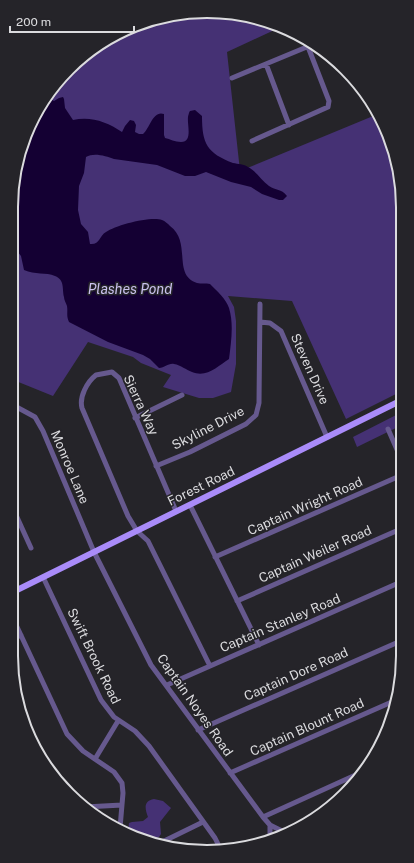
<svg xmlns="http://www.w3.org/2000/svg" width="414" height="863" viewBox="0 0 414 863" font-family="'Public Sans',sans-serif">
  <rect width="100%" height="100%" fill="#252429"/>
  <path fill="#453174" d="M205 12 283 26 227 52 240 171 378 114 388 132 401 181 402 391 346 419 292 301 228 296 234 307 236 321V364L231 392 213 398H199L163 387 171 375 141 363 133 357 88 342 53 396 11 379V207L26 132 69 68 132 26Z
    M402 412V425L357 447 353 437Z
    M154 799 163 801 171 808 160 822 161 834 159 837 150 841 128 831 129 823 132 822 143 821 148 817C145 809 143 801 154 799Z"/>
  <path fill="#140033" d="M63 97 64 99 65 108 73 120C91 116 107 122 122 132L125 126 130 120 134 121 136 125 135 132 139 134H143C150 128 153 110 164 114V135L165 138C170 139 175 142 181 142 193 142 187 125 188 117 188 117 189 112 190 111L195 110 202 116C202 144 207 153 233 163 238 164 244 164 248 167 256 171 261 180 269 186 276 191 281 188 287 196L283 200H279L262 194 251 187 231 182 206 172 195 176H185L157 165 114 159C106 156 94 152 86 157L84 173 79 186 78 210 81 224 88 232 90 244C100 245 99 236 106 232 116 225 151 216 162 220 165 221 168 224 170 226 192 242 172 275 197 283 201 284 206 283 210 284 217 291 226 299 229 308 234 324 231 343 229 359 218 366 207 378 192 372 186 370 181 365 174 364 168 363 165 368 159 368L150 359 143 355 108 342 69 322C66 316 68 312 67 306 66 303 64 300 64 297 62 289 65 280 55 276 46 272 35 275 24 270L21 256 17 251 11 250V207L26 132 49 98 54 101 59 98Z"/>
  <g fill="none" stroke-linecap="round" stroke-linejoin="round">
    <path stroke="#66598e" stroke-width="5" d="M266 64 289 125
      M232 78 314 44
      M252 141 328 107 329 101 305 39
      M260 322 270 323 281 331 327 437
      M11 404 35 417 43 431 94 552 151 665 263 817 270 825 288 834
      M135 418 182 395
      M388 429 402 461
      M156 466 190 452 246 424 256 415 259 403 260 304
      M11 504 31 548
      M190 505 259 645
      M176 511 119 378 112 372 96 375C87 382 79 397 82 408L128 516 137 531 148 541 210 666
      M11 524 19 522
      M215 557 402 475
      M43 577 101 700 114 717 135 731 149 746 215 838 221 850
      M237 601 403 528
      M11 614 67 734 83 751 114 772 122 783 123 793 120 828
      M11 640 21 635
      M167 685 403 581
      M198 730 403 640
      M95 759 118 721
      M230 773 394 701
      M85 807 122 805
      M263 817 360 773
      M273 838 283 832
      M270 839V825
      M158 844 203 822"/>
    <path stroke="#a98bf9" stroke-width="6" d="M11 593 402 400"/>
  </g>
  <g text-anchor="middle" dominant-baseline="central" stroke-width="3" stroke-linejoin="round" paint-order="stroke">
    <g font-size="13" fill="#dbdbde" stroke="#252429">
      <text transform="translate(310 369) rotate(66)">Steven Drive</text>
      <text transform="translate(141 405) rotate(65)">Sierra Way</text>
      <text transform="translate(208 428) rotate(-27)">Skyline Drive</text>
      <text transform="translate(70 467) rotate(67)">Monroe Lane</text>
      <text transform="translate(201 486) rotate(-26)">Forest Road</text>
      <text transform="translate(305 506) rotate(-24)">Captain Wright Road</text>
      <text transform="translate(315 554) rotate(-24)">Captain Weiler Road</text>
      <text transform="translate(280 623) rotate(-23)">Captain Stanley Road</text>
      <text transform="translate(94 656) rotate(64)">Swift Brook Road</text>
      <text transform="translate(296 674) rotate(-24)">Captain Dore Road</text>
      <text transform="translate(195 705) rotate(55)">Captain Noyes Road</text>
      <text transform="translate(307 727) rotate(-24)">Captain Blount Road</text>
    </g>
    <g font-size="14" font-style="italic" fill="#cac1ee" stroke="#252429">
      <text x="130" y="289">Plashes Pond</text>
    </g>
  </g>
  <path d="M0 0H414V863H0ZM207 18H207A189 189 0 0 1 396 207V656A189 189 0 0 1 207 845H207A189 189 0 0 1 18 656V207A189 189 0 0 1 207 18Z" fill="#252429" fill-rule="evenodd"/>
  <path fill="none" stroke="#dbdbde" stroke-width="2" d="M207 18H207A189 189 0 0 1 396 207V656A189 189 0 0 1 207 845H207A189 189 0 0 1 18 656V207A189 189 0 0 1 207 18Z"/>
  <path d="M10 26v6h124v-6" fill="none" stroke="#dbdbde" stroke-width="2"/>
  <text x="16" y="26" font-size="12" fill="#dbdbde" stroke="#252429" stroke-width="3" paint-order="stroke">200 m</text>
</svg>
